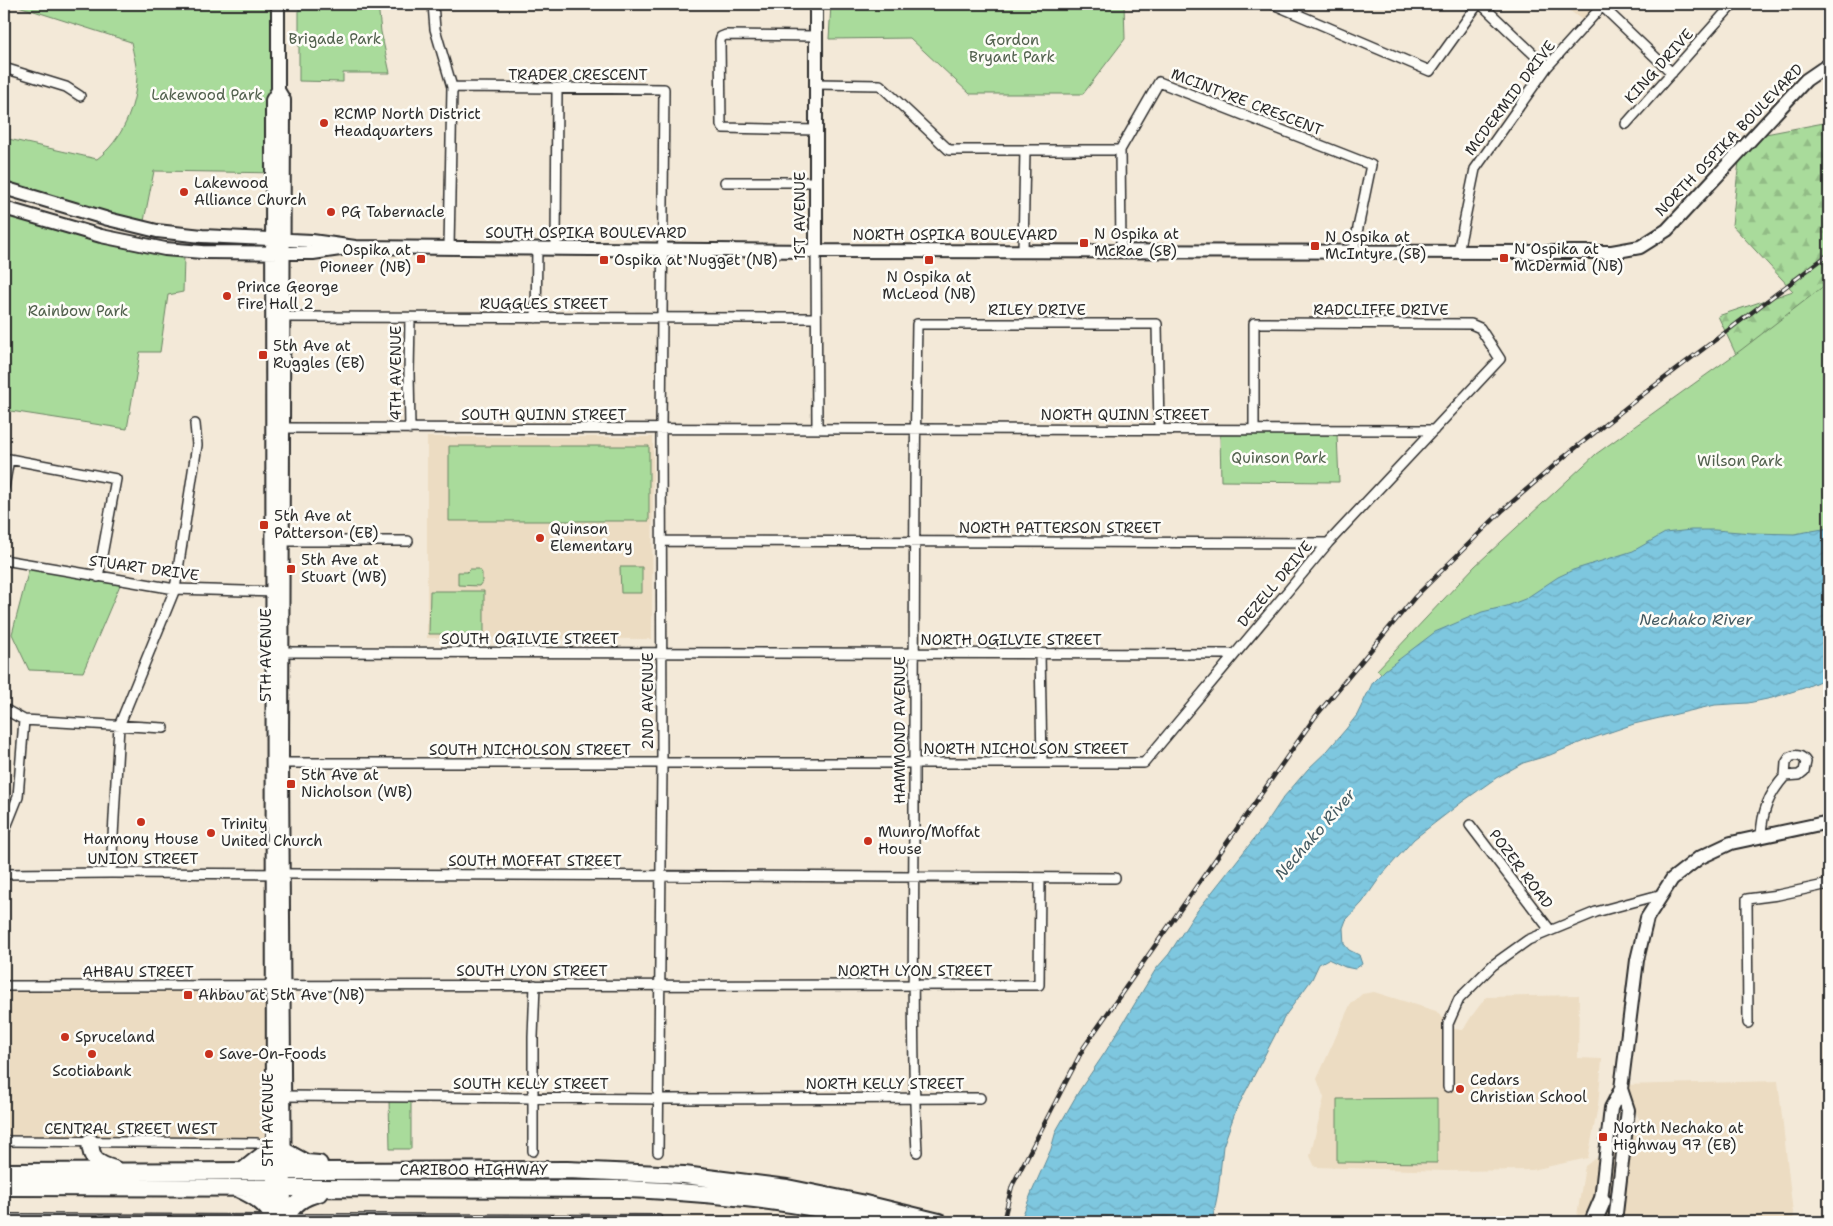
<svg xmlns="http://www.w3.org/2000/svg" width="1833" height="1226" viewBox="0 0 1833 1226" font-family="'Shantell Sans',sans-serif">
  <defs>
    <pattern id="forest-firs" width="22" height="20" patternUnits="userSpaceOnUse" patternTransform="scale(1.25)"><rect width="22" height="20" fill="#a9db9b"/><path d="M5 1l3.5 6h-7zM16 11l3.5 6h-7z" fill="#92bc86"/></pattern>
    <pattern id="water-waves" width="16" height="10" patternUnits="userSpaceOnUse" patternTransform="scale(1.25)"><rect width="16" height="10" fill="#7ec7df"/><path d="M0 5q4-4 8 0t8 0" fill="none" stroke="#6dabc0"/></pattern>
  </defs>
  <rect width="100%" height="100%" fill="#f3e9d8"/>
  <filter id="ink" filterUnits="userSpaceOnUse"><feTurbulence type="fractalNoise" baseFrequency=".02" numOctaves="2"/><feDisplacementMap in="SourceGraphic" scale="10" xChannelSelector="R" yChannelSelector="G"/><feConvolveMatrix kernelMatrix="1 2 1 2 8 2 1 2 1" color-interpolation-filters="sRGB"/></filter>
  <g filter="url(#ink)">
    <path fill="#ecdcc2" d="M1561 4H1609L1590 26Z
      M427 437H653L652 639 427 638Z
      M268 989 267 1138 4 1137V990Z
      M1374 992 1436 1011 1454 1029 1463 1030 1471 1017 1486 997 1579 995 1578 1058 1602 1059 1598 1106 1588 1158 1532 1170 1446 1171 1315 1167 1310 1156 1324 1098 1317 1079 1350 1005 1362 994Z
      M1778 1081 1794 1222H1576L1585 1166 1643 1126 1622 1085Z"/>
    <path fill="url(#forest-firs)" stroke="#6a8363" d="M1829 122V447L1740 363 1718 316 1793 291 1732 225 1741 143 1755 136Z"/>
    <path fill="#a9db9b" stroke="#6a8363" d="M12 4H280V173L154 171 142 231 4 188V138L97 159C122 140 135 109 137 77 137 66 133 53 131 42Z
      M299 4H378L381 32 390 73H343V82L299 81Z
      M831 4H1124L1125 39 1083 94H970L910 38 829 39Z
      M4 212 184 257 183 292 168 295 160 352H140L127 429 4 410Z
      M1829 282V555L1392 684 1377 670 1475 566 1596 454 1741 350Z
      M1337 434 1339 482 1221 481 1220 435Z
      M449 446H649V521H449Z
      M620 567H642V593H621Z
      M29 569 120 585 83 672 29 670 12 634Z
      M470 569H479L482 573V582L479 586 458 585V572H467Z
      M430 591H484V634H429Z
      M1437 1098V1163L1337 1162V1099Z
      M389 1099H411V1149H390Z"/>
    <path fill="url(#water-waves)" stroke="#5d8997" d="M1829 528V677L1804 688 1772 698 1748 703 1715 705 1634 724 1584 741 1550 755 1523 763 1496 778 1462 802 1414 839 1381 876 1362 903 1346 920 1343 928 1344 944 1349 950 1359 955 1362 964 1355 969 1345 967 1328 959 1319 964 1312 979 1285 1016 1236 1110 1223 1146 1218 1192 1212 1222H1020L1031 1194 1051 1149 1056 1131 1079 1091 1106 1051 1156 969 1169 954 1194 915 1265 825 1283 798 1308 769 1328 750 1346 729 1357 715 1373 682 1385 670 1435 632 1482 612 1507 606 1525 599 1558 577 1573 570 1633 551 1665 533 1691 530H1715L1752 533 1794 534Z"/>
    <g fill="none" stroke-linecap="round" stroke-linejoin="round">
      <defs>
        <path id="street" d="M433 4 435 29 452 87 449 248
          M1273 4 1430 71 1478 4
          M1481 4 1547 67
          M1602 6 1672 73
          M816 36 726 35 721 37 720 41 721 125 723 128 816 130
          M4 68 66 87 80 96
          M816 84 880 85 949 150H1120
          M452 87 664 89 661 429 662 764 658 1152
          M1626 124 1733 4
          M725 182H816
          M556 249 557 88
          M816 251 817 428
          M1023 251 1025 150
          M1121 251 1120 150 1159 82 1371 165 1353 252
          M1458 252 1475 169 1547 67 1604 4
          M279 317 816 318
          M410 318 409 373 410 429
          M536 318 537 249
          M280 428 1434 430
          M4 487 9 459 116 479 98 577
          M278 541H408
          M662 541 1328 543
          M4 560 175 589 278 592
          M277 652 1234 654
          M1040 653 1042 763
          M4 709 24 720 164 728
          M278 763H1144L1328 543 1500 359 1480 328 1471 324 1254 323V429
          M1470 825 1550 930
          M4 832 18 797 24 720
          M1761 836C1762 811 1769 794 1785 776L1799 775 1804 771 1806 762C1802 755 1796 754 1790 757L1786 763 1785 776
          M111 873 119 726 175 589 197 445 195 424
          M4 874 111 873 1115 878
          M4 986 1039 985 1040 878
          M1748 1023 1747 899 1778 895 1829 884
          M1448 1087V1024L1459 999 1493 965 1528 940 1596 912 1663 894
          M280 1096 659 1099 980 1098
          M4 1141 257 1143
          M533 1151V1037L535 985
          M917 1152C911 1037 914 921 914 806 914 645 914 485 917 324H1157L1159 429
          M4 1219 273 1220
          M285 1219 658 1220V1222"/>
        <path id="secondary" d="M278 4V90L284 100 282 763 285 1222
          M816 4V251
          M4 188 108 219 157 231 202 236 312 241 355 247 816 251 1612 252 1640 247 1667 230 1806 80 1825 67 1829 66
          M4 208 101 236 165 249 202 252 313 253 340 249
          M1600 1209 1611 1108 1621 1089 1637 960 1647 918 1672 879 1699 858 1731 843 1829 822
          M273 1218 272 100 278 90
          M1615 1222 1628 1110 1621 1089"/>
        <path id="highway" d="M90 1142C91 1160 97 1164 114 1169
          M284 1151 306 1163 319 1164
          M243 1171 273 1147
          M4 1172 567 1170 684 1175 787 1188 861 1203 939 1222
          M4 1187 627 1189C715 1193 795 1201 881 1222
          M239 1189C254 1196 264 1202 273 1216
          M285 1218C294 1204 302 1197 319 1193
          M1593 1222 1602 1201"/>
      </defs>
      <use href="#street" stroke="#2b2b2b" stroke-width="12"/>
      <use href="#secondary" stroke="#2b2b2b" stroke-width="16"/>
      <use href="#highway" stroke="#2b2b2b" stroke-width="20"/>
      <use href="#street" stroke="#fdfcf7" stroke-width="9"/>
      <use href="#secondary" stroke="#fdfcf7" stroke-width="12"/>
      <use href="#highway" stroke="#fdfcf7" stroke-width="16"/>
      <defs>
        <path id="rail" d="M1003 1222 1012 1186 1084 1047 1315 717 1415 597 1503 510 1564 457 1637 399 1829 254"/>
      </defs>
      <use href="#rail" stroke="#2b2b2b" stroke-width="4.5"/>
      <use href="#rail" stroke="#fdfcf7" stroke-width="2.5" stroke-dasharray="8" stroke-linecap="butt"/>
    </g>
  </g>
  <g fill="#c8321e" stroke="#fdfcf7" stroke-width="2">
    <circle cx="324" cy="123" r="5"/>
    <circle cx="184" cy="192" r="5"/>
    <circle cx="331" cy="212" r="5"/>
    <rect x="1079" y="238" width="10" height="10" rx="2.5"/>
    <rect x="1310" y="241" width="10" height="10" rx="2.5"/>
    <rect x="1499" y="253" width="10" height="10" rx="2.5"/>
    <rect x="416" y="254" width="10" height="10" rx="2.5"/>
    <rect x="599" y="255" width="10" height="10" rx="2.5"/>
    <rect x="924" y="255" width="10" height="10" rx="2.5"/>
    <circle cx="227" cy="296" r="5"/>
    <rect x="258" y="350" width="10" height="10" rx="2.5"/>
    <rect x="259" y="520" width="10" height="10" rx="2.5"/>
    <circle cx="540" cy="538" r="5"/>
    <rect x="286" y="564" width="10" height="10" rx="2.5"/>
    <rect x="286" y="779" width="10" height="10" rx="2.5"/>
    <circle cx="141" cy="822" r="5"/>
    <circle cx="211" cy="833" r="5"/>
    <circle cx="868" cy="841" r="5"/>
    <rect x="183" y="990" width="10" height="10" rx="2.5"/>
    <circle cx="65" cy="1037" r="5"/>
    <circle cx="92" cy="1054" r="5"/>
    <circle cx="209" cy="1054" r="5"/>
    <circle cx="1460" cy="1089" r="5"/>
    <rect x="1598" y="1132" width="10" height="10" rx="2.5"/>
  </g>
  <g text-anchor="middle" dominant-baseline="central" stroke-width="5" stroke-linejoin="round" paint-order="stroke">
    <g font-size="15" fill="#51604d" stroke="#fdfcf7">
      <text x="335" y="39">Brigade Park</text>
      <text x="1012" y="40">Gordon<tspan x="1012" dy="17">Bryant Park</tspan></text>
      <text x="207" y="95">Lakewood Park</text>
      <text x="78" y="311">Rainbow Park</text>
      <text x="1279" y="458">Quinson Park</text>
      <text x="1740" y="461">Wilson Park</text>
    </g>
    <g font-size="15" fill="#2b2b2b" stroke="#fdfcf7">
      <text transform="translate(1659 66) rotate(-48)">KING DRIVE</text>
      <text x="578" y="75">TRADER CRESCENT</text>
      <text transform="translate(1510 98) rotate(-53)">MCDERMID DRIVE</text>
      <text transform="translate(1247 102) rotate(21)">MCINTYRE CRESCENT</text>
      <text transform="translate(1729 140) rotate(-46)">NORTH OSPIKA BOULEVARD</text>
      <text transform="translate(800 216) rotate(-90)">1ST AVENUE</text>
      <text x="586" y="233">SOUTH OSPIKA BOULEVARD</text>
      <text x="955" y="235">NORTH OSPIKA BOULEVARD</text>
      <text x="544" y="304">RUGGLES STREET</text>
      <text x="1037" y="310">RILEY DRIVE</text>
      <text x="1381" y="310">RADCLIFFE DRIVE</text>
      <text transform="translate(396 373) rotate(-90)">4TH AVENUE</text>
      <text x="544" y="415">SOUTH QUINN STREET</text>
      <text x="1125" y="415">NORTH QUINN STREET</text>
      <text x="1060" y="528">NORTH PATTERSON STREET</text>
      <text transform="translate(144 568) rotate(8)">STUART DRIVE</text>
      <text transform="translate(1275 584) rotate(-50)">DEZELL DRIVE</text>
      <text x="530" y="639">SOUTH OGILVIE STREET</text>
      <text x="1011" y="640">NORTH OGILVIE STREET</text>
      <text transform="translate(266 655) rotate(-90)">5TH AVENUE</text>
      <text transform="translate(648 701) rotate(-90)">2ND AVENUE</text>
      <text transform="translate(900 730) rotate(-90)">HAMMOND AVENUE</text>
      <text x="1026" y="749">NORTH NICHOLSON STREET</text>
      <text x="530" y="750">SOUTH NICHOLSON STREET</text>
      <text x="143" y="859">UNION STREET</text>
      <text x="535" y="861">SOUTH MOFFAT STREET</text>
      <text transform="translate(1521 869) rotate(53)">POZER ROAD</text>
      <text x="532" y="971">SOUTH LYON STREET</text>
      <text x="915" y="971">NORTH LYON STREET</text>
      <text x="138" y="972">AHBAU STREET</text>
      <text x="531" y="1084">SOUTH KELLY STREET</text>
      <text x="885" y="1084">NORTH KELLY STREET</text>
      <text transform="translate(268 1120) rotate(-90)">5TH AVENUE</text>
      <text x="131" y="1129">CENTRAL STREET WEST</text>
      <text x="474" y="1170">CARIBOO HIGHWAY</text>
    </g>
    <g font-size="15" fill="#2b2b2b" stroke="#fdfcf7" text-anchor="start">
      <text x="334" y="114">RCMP North District<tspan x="334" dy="17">Headquarters</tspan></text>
      <text x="194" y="183">Lakewood<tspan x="194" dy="17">Alliance Church</tspan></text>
      <text x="341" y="212">PG Tabernacle</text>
      <text x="1094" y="234">N Ospika at<tspan x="1094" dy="17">McRae (SB)</tspan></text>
      <text x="1325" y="237">N Ospika at<tspan x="1325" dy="17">McIntyre (SB)</tspan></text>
      <text x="1514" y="249">N Ospika at<tspan x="1514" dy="17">McDermid (NB)</tspan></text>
      <text x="411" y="250" text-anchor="end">Ospika at<tspan x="411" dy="17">Pioneer (NB)</tspan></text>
      <text x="614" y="260">Ospika at Nugget (NB)</text>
      <text x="929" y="277" text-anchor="middle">N Ospika at<tspan x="929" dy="17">McLeod (NB)</tspan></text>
      <text x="237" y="287">Prince George<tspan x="237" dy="17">Fire Hall 2</tspan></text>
      <text x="273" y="346">5th Ave at<tspan x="273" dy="17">Ruggles (EB)</tspan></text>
      <text x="274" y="516">5th Ave at<tspan x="274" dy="17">Patterson (EB)</tspan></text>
      <text x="550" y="529">Quinson<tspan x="550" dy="17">Elementary</tspan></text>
      <text x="301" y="560">5th Ave at<tspan x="301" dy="17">Stuart (WB)</tspan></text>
      <text x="301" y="775">5th Ave at<tspan x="301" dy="17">Nicholson (WB)</tspan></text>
      <text x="221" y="824">Trinity<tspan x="221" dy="17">United Church</tspan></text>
      <text x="878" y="832">Munro/Moffat<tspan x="878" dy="17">House</tspan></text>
      <text x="141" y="839" text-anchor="middle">Harmony House</text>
      <text x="198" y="995">Ahbau at 5th Ave (NB)</text>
      <text x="75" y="1037">Spruceland</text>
      <text x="219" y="1054">Save-On-Foods</text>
      <text x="92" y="1071" text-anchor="middle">Scotiabank</text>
      <text x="1470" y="1080">Cedars<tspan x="1470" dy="17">Christian School</tspan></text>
      <text x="1613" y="1128">North Nechako at<tspan x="1613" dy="17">Highway 97 (EB)</tspan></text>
    </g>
    <g font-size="16" font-style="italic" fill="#445a61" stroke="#fdfcf7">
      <text x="1696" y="619">Nechako River</text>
      <text transform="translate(1315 834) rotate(-49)">Nechako River</text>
    </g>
  </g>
  <rect width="1833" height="1226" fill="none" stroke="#fdfcf7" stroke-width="20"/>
  <rect x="10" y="10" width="1813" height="1206" fill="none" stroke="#2b2b2b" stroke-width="2" filter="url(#ink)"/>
</svg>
